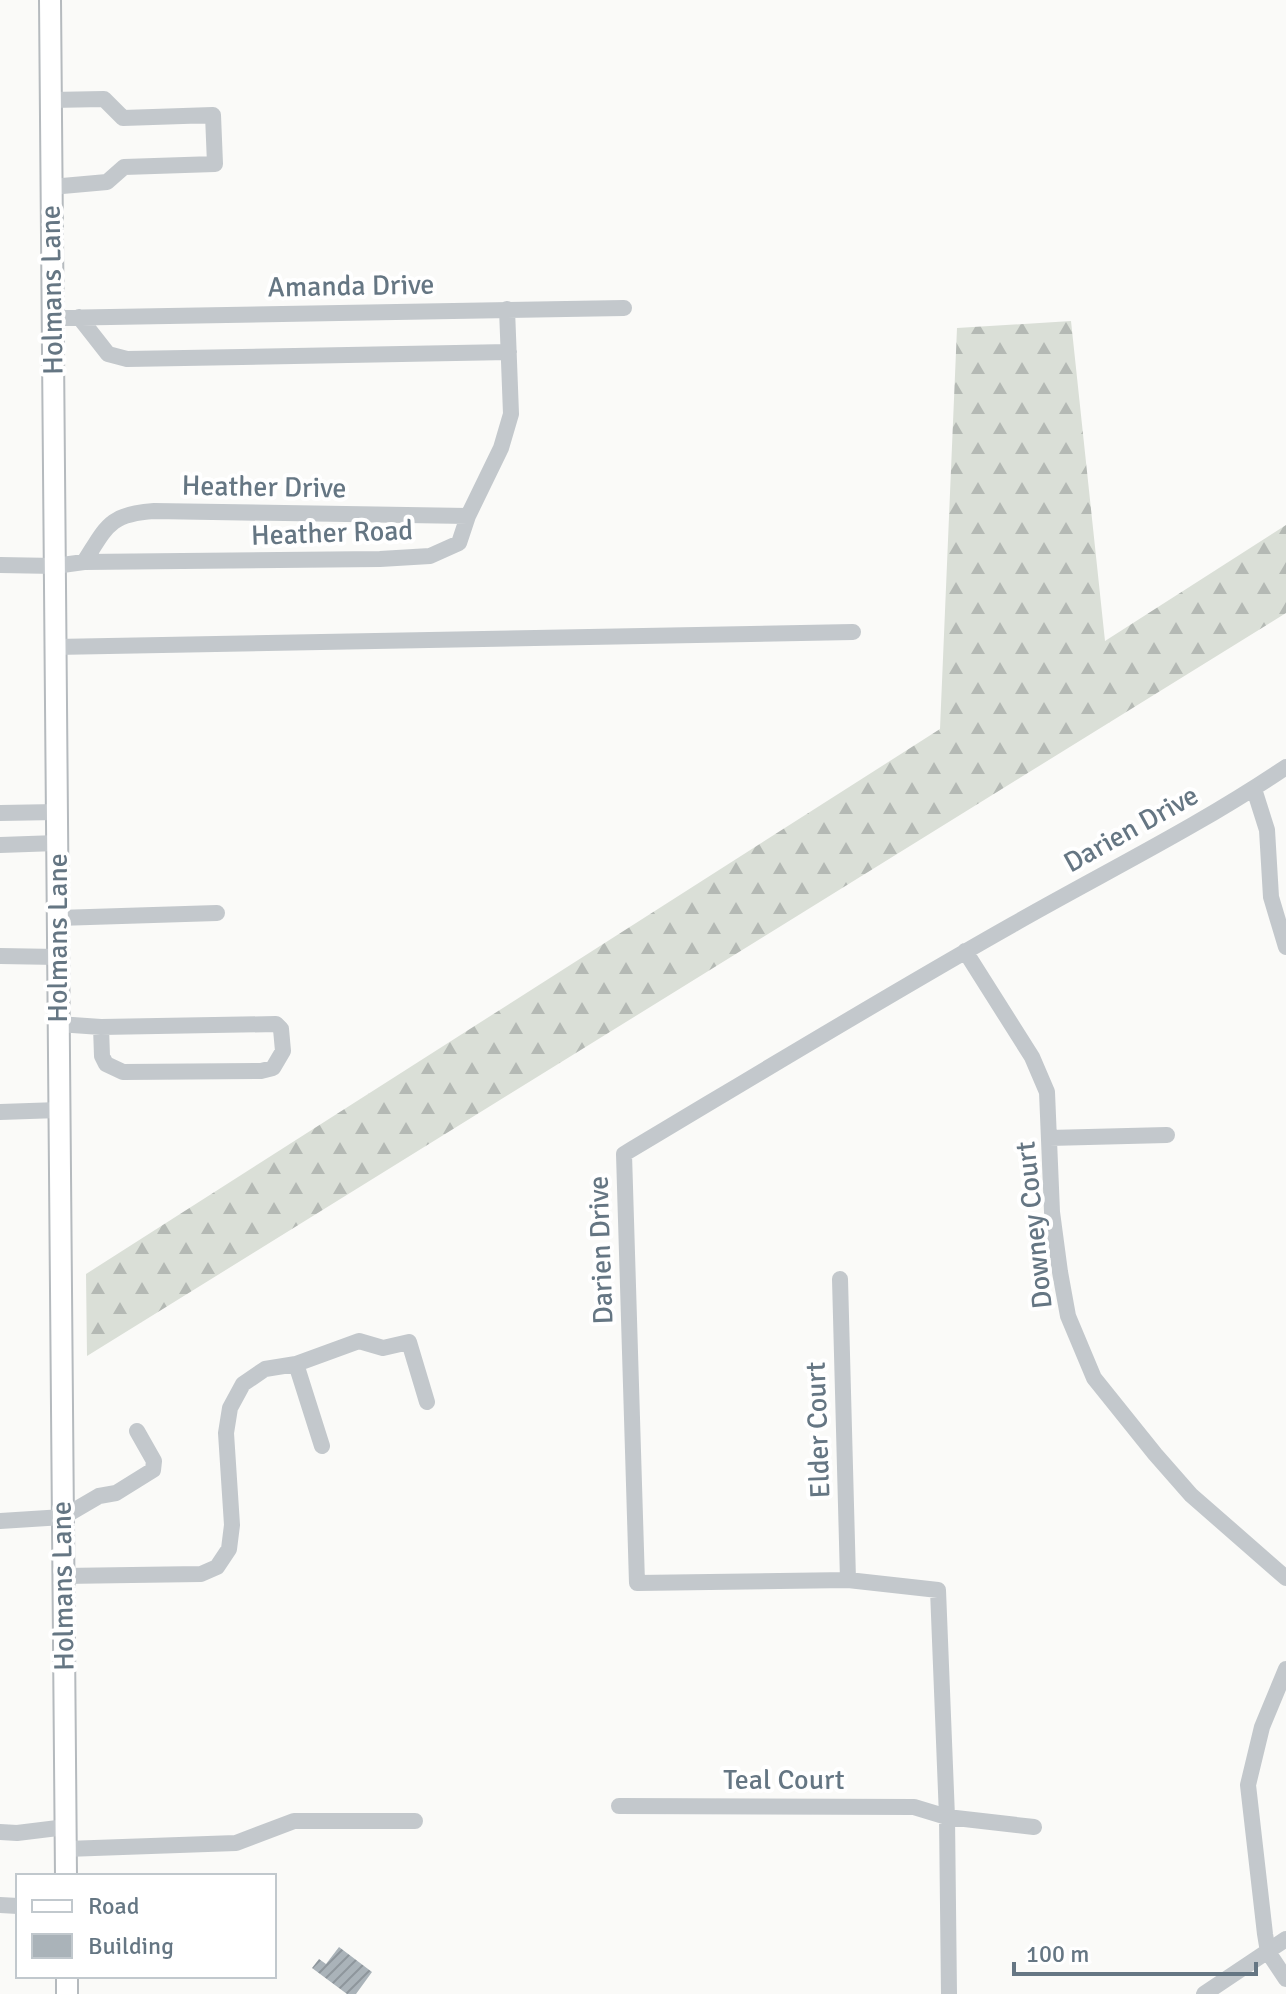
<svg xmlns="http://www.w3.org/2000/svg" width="1286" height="1994" viewBox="0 0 1286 1994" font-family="Signika,sans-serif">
  <defs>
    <pattern id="forest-firs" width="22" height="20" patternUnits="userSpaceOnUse" patternTransform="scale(2)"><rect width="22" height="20" fill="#dadfd7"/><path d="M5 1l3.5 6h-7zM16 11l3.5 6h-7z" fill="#b4b9b4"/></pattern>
    <pattern id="building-hatch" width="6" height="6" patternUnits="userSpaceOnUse" patternTransform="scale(2)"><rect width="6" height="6" fill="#aab3b9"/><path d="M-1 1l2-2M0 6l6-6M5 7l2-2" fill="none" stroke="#8e969c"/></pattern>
  </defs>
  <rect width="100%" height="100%" fill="#fafaf8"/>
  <path fill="url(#forest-firs)" d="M1071 321 1105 641 1286 525V613L87 1356 86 1274 940 729 957 328Z"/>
  <path fill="url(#building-hatch)" d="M339 1947 372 1972 356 1994H347L312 1968 319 1959 326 1964Z"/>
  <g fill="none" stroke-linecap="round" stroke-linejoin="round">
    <defs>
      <path id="major" d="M50 0 66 1876
        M67 1976V1994"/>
    </defs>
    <use href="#major" stroke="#b5babe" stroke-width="24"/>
    <path stroke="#c3c8cc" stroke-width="16" d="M51 100 104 99 123 118 213 115 215 164 124 167 107 182 51 187
      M79 317 108 354 127 359 509 352
      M52 318 624 308
      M84 562C107 526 109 514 154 511L468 516
      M0 565 55 566 84 562 380 559 430 556 459 543 468 516 501 448 511 414 507 309
      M55 647 853 632
      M1254 789 1267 830 1271 897 1286 947
      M0 813 57 812
      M0 845 57 843
      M58 918 217 913
      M965 951 1032 1057 1047 1092 1052 1212 1060 1272 1068 1316 1094 1378 1155 1454 1191 1495 1286 1578
      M0 956 58 957
      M58 1024 101 1027 276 1024 281 1029 283 1051 273 1068 261 1071 123 1072 106 1064 102 1056 101 1027
      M0 1112 59 1110
      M1049 1138 1167 1135
      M840 1279 848 1580
      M296 1364 322 1446
      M0 1521 63 1517 99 1496 116 1493 153 1470 154 1461 137 1431
      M63 1576 201 1574 217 1567 229 1549 232 1525 226 1433 230 1408 243 1384 265 1369 296 1364 359 1341 383 1348 409 1342 427 1402
      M1286 1669 1262 1727 1248 1785 1265 1934 1268 1952 1286 1979
      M619 1806 914 1807 947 1817 1034 1827
      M0 1832 17 1833 66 1827
      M66 1849 236 1843 294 1821H415
      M0 1905 18 1906
      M949 1994 947 1817 938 1590 848 1580 637 1583 624 1154C753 1077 881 999 1012 925 1103 873 1199 826 1286 767
      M1204 1994 1286 1939"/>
    <use href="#major" stroke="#fff" stroke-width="20"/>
  </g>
  <g text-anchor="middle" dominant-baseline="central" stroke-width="8" stroke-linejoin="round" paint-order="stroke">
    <g font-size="28" fill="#657683" stroke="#fff">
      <text transform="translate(351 286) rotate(-1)">Amanda Drive</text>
      <text transform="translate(52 290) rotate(-91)">Holmans Lane</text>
      <text transform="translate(264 487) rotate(1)">Heather Drive</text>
      <text transform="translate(332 533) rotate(-2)">Heather Road</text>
      <text transform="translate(1131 829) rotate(-29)">Darien Drive</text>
      <text transform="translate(58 938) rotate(-90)">Holmans Lane</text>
      <text transform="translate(1034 1225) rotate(-96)">Downey Court</text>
      <text transform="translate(601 1250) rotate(-92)">Darien Drive</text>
      <text transform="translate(818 1430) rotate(-92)">Elder Court</text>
      <text transform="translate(63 1586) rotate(-91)">Holmans Lane</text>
      <text x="784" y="1780">Teal Court</text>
    </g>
  </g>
  <rect x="16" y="1874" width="260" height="104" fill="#ffffff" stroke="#c1c8cd" stroke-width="2"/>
  <rect x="32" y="1900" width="40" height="12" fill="#ffffff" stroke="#c1c8cd" stroke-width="2"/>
  <text x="88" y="1914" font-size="24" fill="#657683">Road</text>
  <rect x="32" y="1934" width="40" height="24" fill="#aab3b9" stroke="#c1c8cd" stroke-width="2"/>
  <text x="88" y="1954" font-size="24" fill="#657683">Building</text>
  <path d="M1014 1962v12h242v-12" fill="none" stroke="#657683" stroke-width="4"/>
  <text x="1026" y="1962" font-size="24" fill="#657683" stroke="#ffffff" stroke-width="6" paint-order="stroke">100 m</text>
</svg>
